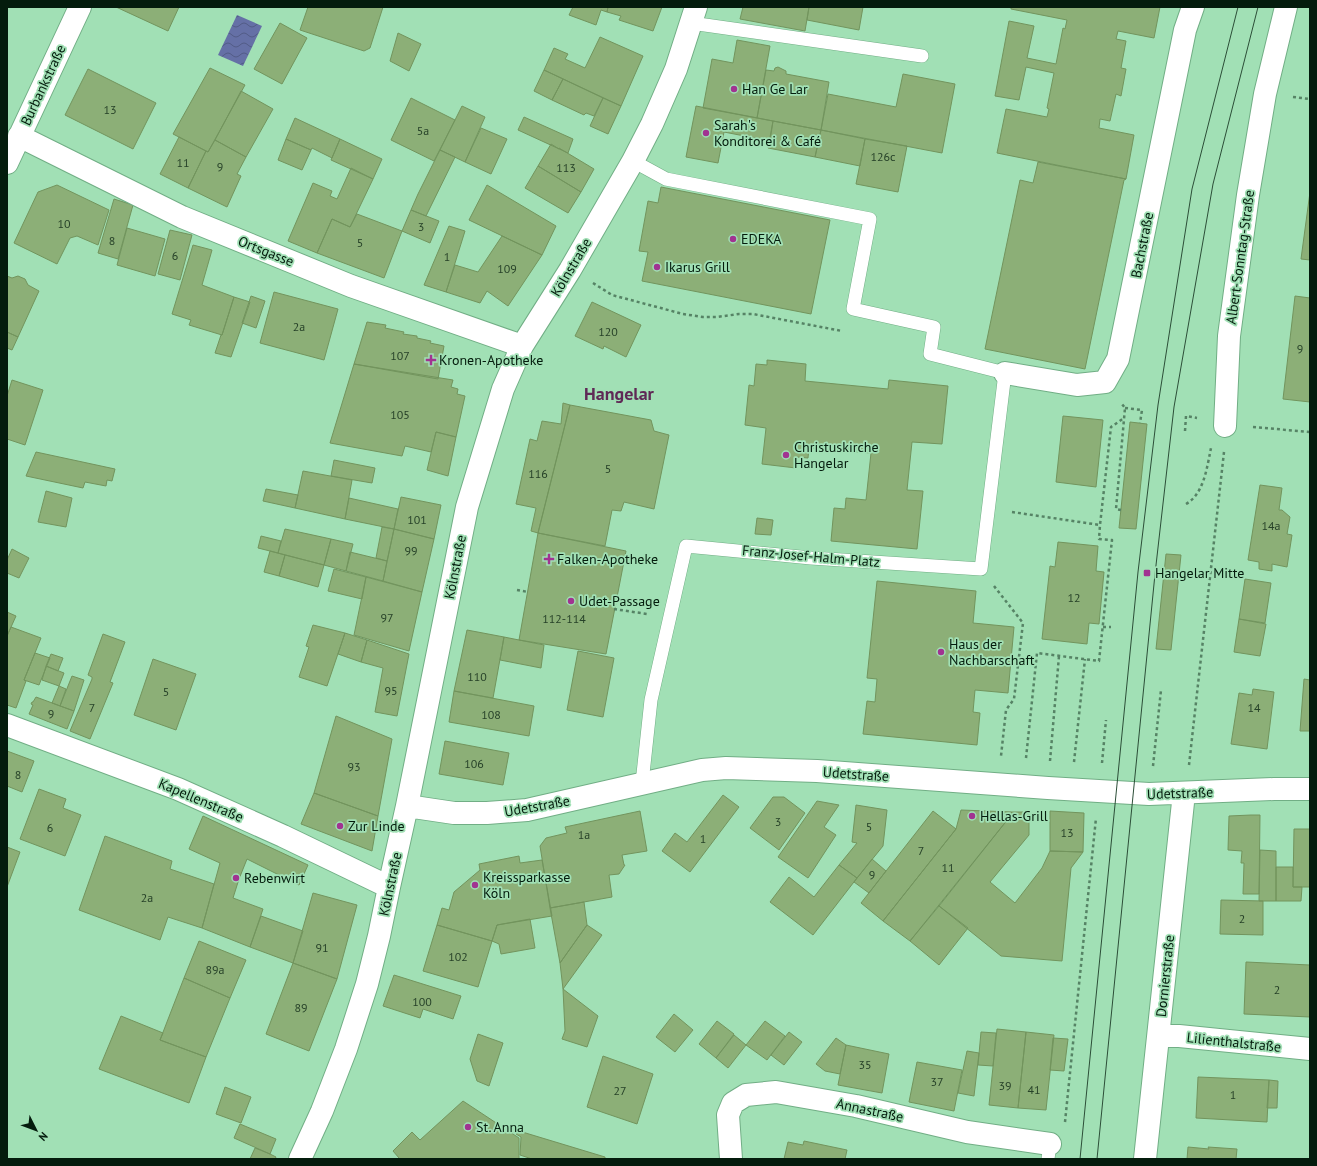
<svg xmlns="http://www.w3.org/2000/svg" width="1317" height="1166" viewBox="0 0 1317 1166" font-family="'PT Sans',sans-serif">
  <defs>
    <pattern id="water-waves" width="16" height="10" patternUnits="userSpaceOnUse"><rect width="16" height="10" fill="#6570a6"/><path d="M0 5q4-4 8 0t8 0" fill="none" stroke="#515b86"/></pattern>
  </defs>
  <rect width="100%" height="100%" fill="#a1e0b5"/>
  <path fill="url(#water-waves)" d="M237 15 262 26 243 66 218 55Z"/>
  <path fill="#8caf77" stroke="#72945d" d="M116 7H179L168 31Z
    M308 7H383L370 48 364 51 300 30Z
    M573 7H608L607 12 601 10 596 25 569 15Z
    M608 7H662L653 31 619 20 621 16 607 12Z
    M743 7H809L805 31 740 19Z
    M809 7H863L859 30 807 20Z
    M1011 7H1160L1154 38 1118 31 1116 39 1126 41 1121 68 1126 69 1121 96 1116 94 1110 121 1100 119 1099 128 1134 135 1126 179 997 153 1006 109 1047 117 1049 109 1047 108 1054 73 1026 67 1019 100 995 96 1009 21 1034 26 1027 58 1056 64 1063 28 1065 29 1067 20 1011 9Z
    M280 23 307 38 282 84 254 69Z
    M398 33 421 44 409 71 390 61Z
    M600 37 643 56 621 106 544 70 554 48 568 54 565 59 585 68Z
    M737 40 770 46 757 118 703 108 712 59 733 63Z
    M778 67 786 71V74L829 82 821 130 757 118 766 70 774 71 775 68Z
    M210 68 245 85 208 152 173 134Z
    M88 69 156 103 133 149 65 115Z
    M544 70 563 79 552 100 534 91Z
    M903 74 955 84 942 153 821 130 828 94 896 107Z
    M563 79 603 98 594 116 586 113 584 115 552 100Z
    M241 91 273 109 246 157 215 140Z
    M411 98 455 120 434 161 391 140Z
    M603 98 621 106 608 134 590 126Z
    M462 106 485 117 465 162 440 150Z
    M696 106 773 121 770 141 724 132 718 163 686 157Z
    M524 117 573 139 568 153 518 130Z
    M295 118 340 139 332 158 312 148 311 150 286 139Z
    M773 121 821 130 815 157 768 148Z
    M481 128 507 139 491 174 465 162Z
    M821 130 865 139 860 166 815 157Z
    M179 137 206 151 188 188 160 174Z
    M286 139 311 150 302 170 278 160Z
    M340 139 382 159 373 179 331 160Z
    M865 139 907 146 898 192 856 184Z
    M215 140 246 157 237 174 241 176 227 207 188 188 206 151 208 152Z
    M551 144 559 149V148L594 169 581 192 538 166Z
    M440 150 455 157 426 216 411 210 418 194Z
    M1038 162 1126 179 1124 180 1085 369 985 349 1020 180 1033 183Z
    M538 166 581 192 568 213 525 188Z
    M351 168 373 179 350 227 332 219 317 253 288 241 313 183 332 191 330 196 337 199Z
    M57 185 109 210 98 245 77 236 70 238 57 264 14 243 38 192Z
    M487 185 556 226 542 255 469 220Z
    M661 187 830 220 811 314 642 281 648 252 639 251 648 201 658 203Z
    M1310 192V260L1301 259Z
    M114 199 133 205 118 259 98 253Z
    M411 210 439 221 430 243 402 231Z
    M357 214 402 231 384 278 317 253 332 219 350 227Z
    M449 226 465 231 446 292 424 285Z
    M127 228 165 239 155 276 117 265Z
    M170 230 192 235 180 280 158 274Z
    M502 236 542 255 508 306 487 291 480 303 446 292 455 265 478 272Z
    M193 245 212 250 202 285 234 297 222 335 189 325 191 320 172 314Z
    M7 276 12 278 18 276 25 279 28 285 39 291 18 337 7 332Z
    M274 292 338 309 324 360 260 343Z
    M251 296 265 301 256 328 242 323Z
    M1295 296 1310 298V402L1283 399Z
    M234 297 250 302 231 357 215 353 221 335H222Z
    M592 302 641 325 626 357 604 346 603 349 575 336Z
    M367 322 386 325 385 328 404 332 403 334 417 336V338L431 341 430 343 444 346 438 379 354 364Z
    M7 332 18 337 12 350 7 348Z
    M767 360 806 364 805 381 888 389 889 380 948 386 942 444 912 442 907 490 923 491 917 549 831 541 834 508 845 509 846 498 866 500 871 453 809 448 808 458 797 457 796 468 762 464 766 428 745 425 749 385 754 386 756 364 767 365Z
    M354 364 453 380 451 387 458 389 457 394 465 396 456 437 436 432 431 452 405 446 402 456 330 443Z
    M12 380 43 390 25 445 7 439V396Z
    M563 403 570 405 538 533 531 531 536 508 516 504 530 439 537 441 542 421 561 424Z
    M570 405 651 420 654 431 669 435 654 509 624 502 621 511 612 510 605 546 538 533Z
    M1063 416 1103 420 1096 487 1056 482Z
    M1130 422 1147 424 1136 529 1119 528Z
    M436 432 456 437 448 476 427 470Z
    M36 452 115 469 112 481 107 480 106 486 85 482 83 488 26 476Z
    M334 460 375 468 372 483 331 476Z
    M303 471 352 480 345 519 295 508Z
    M1260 485 1282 488 1279 510H1282L1290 517 1287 534 1292 535 1287 567 1272 564V571L1259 569V562L1248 560Z
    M266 489 298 495 295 508 263 501Z
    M46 491 72 498 66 527 38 522Z
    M401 497 441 505 434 539 394 529Z
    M349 498 398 509 394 529 345 519Z
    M757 518 773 520 771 535 755 534Z
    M382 527 394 529 387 561 376 558Z
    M285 529 331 539 324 565 278 553Z
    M394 529 434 539 422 592 383 581Z
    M538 533 626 551 606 654 519 640Z
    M261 536 281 541 278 553 258 548Z
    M331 539 353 544 346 571 324 565Z
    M1058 542 1098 546 1096 571 1104 572 1099 624 1089 623 1087 644 1042 639 1050 566 1055 567Z
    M12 549 29 558 19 578 7 573V560Z
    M270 551 285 555 279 576 264 572Z
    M350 552 387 561 383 581 346 571Z
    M1166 554 1181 555 1171 650 1156 649Z
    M285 555 324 565 318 587 279 576Z
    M334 569 366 577 362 599 328 591Z
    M366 577 422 592 409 651 354 635Z
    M1245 579 1271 583 1265 623 1239 619Z
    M877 581 976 591 973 623 1014 627 1008 693 975 690 973 712 980 713 977 745 863 734 867 701 875 702 877 679 867 678Z
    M7 612 16 616 7 636Z
    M1239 619 1266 624 1260 656 1234 652Z
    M313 625 345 633 327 686 299 677 309 647 306 646Z
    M11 627 41 638 24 680 26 681 16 708 7 705V636Z
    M467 630 504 637 493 698 454 691Z
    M345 633 367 640 361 662 338 654Z
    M103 634 125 642 110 682 113 683 90 739 70 731 92 679V677L88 675Z
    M504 637 544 645 541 668 500 660Z
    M367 640 409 654 397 716 375 712 383 668 361 662Z
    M578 651 614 658 603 717 567 710Z
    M35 653 50 658 39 685 24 680Z
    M51 654 63 658 58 671 46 666Z
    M153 659 196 674 176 730 134 715Z
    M46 666 64 673 59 686 42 680Z
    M72 676 84 680 74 711 60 706Z
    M1304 679 1310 680V731H1300Z
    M59 686 66 689 60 706 52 703Z
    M1253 689 1274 692 1267 749 1231 744 1239 693 1252 695Z
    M454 691 534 706 529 736 449 722Z
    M36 697 74 711 67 729 29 714 33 705 31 704 32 702H33Z
    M336 716 392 739 378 816 314 793Z
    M445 741 509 753 503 785 439 774Z
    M7 751 34 761 22 792 7 786Z
    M39 789 66 799 63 808 81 815 65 856 20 839Z
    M314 793 378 816 372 851 301 824Z
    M723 795 739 807 690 872 662 851 675 833 687 842Z
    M773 797H784L805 813 779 850 750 828Z
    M817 801 839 805 824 827 836 835 808 878 778 857Z
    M856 805 887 810 883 846 857 878 839 865 857 843 852 842Z
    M961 810 1012 812 1008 819 910 941 883 921 956 829Z
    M640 811 647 851 622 855 624 865H625L619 874 609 875 612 897 550 908 540 846 546 838 567 833 565 827Z
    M933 811 956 829 883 921 861 903Z
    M1050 811 1084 813 1083 852 1050 851Z
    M1012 812H1029V835L990 882 1015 903 1042 868 1050 851 1083 852 1071 868 1062 961 1001 956 939 906 1008 819Z
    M1251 815H1260L1259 894H1243L1244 863H1241L1242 851 1228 850 1229 816Z
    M203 816 308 865 299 885 247 859 239 879 233 898 263 909 250 947 202 928 220 863 189 849Z
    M1294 829H1310V887H1293Z
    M105 836 172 861 170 869 214 884 202 928 168 917 160 940 79 910Z
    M7 847 20 852 7 887Z
    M1260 850 1276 851V901H1259Z
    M519 856 520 863 542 860 552 916 497 925 492 941 437 925 442 908 449 910 454 892 480 870 479 864Z
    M872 859 886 871 869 893 854 882Z
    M839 865 857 878 813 935 770 902 789 877 814 897Z
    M1276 867H1293V887H1302L1301 901H1276Z
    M313 893 357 905 337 979 293 963Z
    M1221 900 1263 901V935L1220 934Z
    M584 902 587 925 560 963 550 908Z
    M939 906 968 928 939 965 910 941Z
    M261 916 303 931 293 963 250 947Z
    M530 919 535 948 501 954 499 944 492 941 497 925Z
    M437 925 492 941 478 987 423 971Z
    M587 925 602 935 563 989 560 963Z
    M199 941 246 960 230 998 184 978Z
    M1246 962 1310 965V1017L1244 1014Z
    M293 963 337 979 309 1051 266 1034Z
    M394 975 461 996 453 1019 423 1009 420 1018 383 1006Z
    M184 978 230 998 206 1057 160 1040Z
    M563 989 598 1016 587 1047 562 1039 565 1031Z
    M674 1014 693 1030 675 1052 656 1037Z
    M121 1016 163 1033 160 1040 206 1057 189 1103 99 1069Z
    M717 1021 734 1034 716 1058 699 1044Z
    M765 1021 785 1036 767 1060 746 1045Z
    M997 1029 1026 1032 1018 1108 989 1105Z
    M789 1032 802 1042 784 1065 771 1055Z
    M981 1032 996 1033 993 1066 978 1065Z
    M1026 1032 1054 1035 1046 1110 1018 1108Z
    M478 1034 503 1043 489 1086 477 1081 470 1059Z
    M734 1035 746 1045 728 1068 716 1058Z
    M836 1038 846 1045 840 1074 825 1071 816 1064Z
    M1053 1038 1068 1039 1064 1071 1050 1070Z
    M846 1045 889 1054 882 1093 838 1085Z
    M967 1051 979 1053 974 1096 958 1093Z
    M603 1056 653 1074 637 1124 587 1107Z
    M917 1062 962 1070 954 1111 909 1102Z
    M1198 1077 1269 1080 1267 1122 1196 1118Z
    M1269 1080 1278 1081 1277 1108H1267Z
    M225 1087 251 1097 241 1123 216 1114Z
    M463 1101 519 1138V1159H398L399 1158 393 1151 412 1132 420 1140Z
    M240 1124 276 1139 270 1154 234 1138Z
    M519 1131 605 1157V1159H532L520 1155 521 1137 516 1134Z
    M804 1141 847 1150 845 1159H784L788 1142 803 1145Z
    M1188 1147 1209 1149 1208 1147 1237 1149 1236 1159H1187Z
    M255 1148 270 1154 276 1157 275 1159H250Z"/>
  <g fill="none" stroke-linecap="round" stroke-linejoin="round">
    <defs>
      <path id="service" d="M691 23 922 56
        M633 161 666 179 870 219 853 309 934 327 930 354 1005 373 981 569 811 558 686 546 651 700 642 783
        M1048 1159 1050 1144"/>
      <path id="minor" d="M19 136 182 217 351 286 522 346
        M7 163 80 7
        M1005 373 1077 385 1105 382 1118 359 1185 30 1193 7
        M1225 426 1229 336 1248 195 1265 94 1286 7
        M7 725 178 789 283 836 389 887
        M407 806 454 813H487L527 810 702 770 726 768 817 771 1048 788 1149 794 1274 789H1310
        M1159 1034 1310 1049
        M300 1159 322 1111 346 1049 367 984 379 936 389 887 407 806 467 507 503 389 522 346 570 270 633 161 652 124 676 69 696 7
        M731 1159 728 1115 733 1103 746 1095 776 1092 856 1106 967 1132 1050 1144
        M1145 1159 1184 793"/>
    </defs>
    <use href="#service" stroke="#71ae85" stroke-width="14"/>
    <use href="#minor" stroke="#71ae85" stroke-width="24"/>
    <path stroke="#568365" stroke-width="2.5" stroke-dasharray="3 3" stroke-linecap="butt" d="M1293 97 1310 99
      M593 283 612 295 683 314 703 317H717L739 314H753L842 331
      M1125 408 1142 410 1140 423
      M1253 427 1310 432
      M1185 431 1186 416 1197 418
      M1186 504C1204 494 1207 467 1211 448
      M1121 510 1116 509 1125 408 1122 404
      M1012 512 1100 525
      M994 586 1023 623 1014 699 1006 710 1001 756
      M517 590 528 592
      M614 609 647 614
      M1103 627H1111
      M1026 758 1037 653 1099 661 1112 540 1099 539 1100 525 1111 427 1124 418
      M1050 761 1059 656
      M1074 762 1085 659
      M1102 763 1106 720
      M1189 765 1224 452
      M1153 766 1161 690
      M1065 1122 1096 818"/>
    <use href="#service" stroke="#fff" stroke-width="13"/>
    <use href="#minor" stroke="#fff" stroke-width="22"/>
    <path stroke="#2c4e38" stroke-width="1" d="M1080 1159 1138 572 1158 405 1192 189 1238 7
      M1097 1159 1155 574 1174 407 1213 184 1258 7"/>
  </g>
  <g fill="#a13391" stroke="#a1e0b5" stroke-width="1.5">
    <circle cx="734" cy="89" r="4"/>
    <circle cx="706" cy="133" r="4"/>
    <circle cx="733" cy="239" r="4"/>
    <circle cx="657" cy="267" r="4"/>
    <path d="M429 354h4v4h4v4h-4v4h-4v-4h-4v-4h4z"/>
    <circle cx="786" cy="455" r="4"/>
    <path d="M547 553h4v4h4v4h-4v4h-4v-4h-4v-4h4z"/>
    <rect x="1143" y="569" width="8" height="8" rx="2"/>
    <circle cx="571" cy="601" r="4"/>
    <circle cx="941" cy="652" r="4"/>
    <circle cx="972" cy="816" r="4"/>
    <circle cx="340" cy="826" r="4"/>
    <circle cx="236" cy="878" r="4"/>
    <circle cx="475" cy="885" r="4"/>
    <circle cx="468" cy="1127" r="4"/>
  </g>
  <g text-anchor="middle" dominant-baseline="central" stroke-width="3.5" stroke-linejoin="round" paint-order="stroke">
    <g font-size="12" fill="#264128">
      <text x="110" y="109">13</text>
      <text x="423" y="130">5a</text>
      <text x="883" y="156">126c</text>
      <text x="183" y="162">11</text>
      <text x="220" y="166">9</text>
      <text x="566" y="167">113</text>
      <text x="64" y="223">10</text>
      <text x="421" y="226">3</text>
      <text x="112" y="240">8</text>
      <text x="360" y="242">5</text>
      <text x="175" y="255">6</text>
      <text x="447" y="256">1</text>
      <text x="507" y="268">109</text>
      <text x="299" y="326">2a</text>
      <text x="608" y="331">120</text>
      <text x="1300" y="348">9</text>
      <text x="400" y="355">107</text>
      <text x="400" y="414">105</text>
      <text x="608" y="468">5</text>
      <text x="538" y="473">116</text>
      <text x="417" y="519">101</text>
      <text x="1271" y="525">14a</text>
      <text x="411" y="550">99</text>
      <text x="1074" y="597">12</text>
      <text x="387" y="617">97</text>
      <text x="564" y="618">112-114</text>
      <text x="477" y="676">110</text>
      <text x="391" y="690">95</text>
      <text x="166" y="691">5</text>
      <text x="92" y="707">7</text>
      <text x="1254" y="707">14</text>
      <text x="51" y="713">9</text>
      <text x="491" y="714">108</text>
      <text x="474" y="763">106</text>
      <text x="354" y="766">93</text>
      <text x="18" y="774">8</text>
      <text x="778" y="821">3</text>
      <text x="869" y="826">5</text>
      <text x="50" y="827">6</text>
      <text x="1067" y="832">13</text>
      <text x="584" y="834">1a</text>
      <text x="703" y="838">1</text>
      <text x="921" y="850">7</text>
      <text x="948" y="867">11</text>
      <text x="872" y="874">9</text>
      <text x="147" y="897">2a</text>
      <text x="1242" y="918">2</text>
      <text x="322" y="947">91</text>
      <text x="458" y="956">102</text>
      <text x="215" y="969">89a</text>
      <text x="1277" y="989">2</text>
      <text x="422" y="1001">100</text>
      <text x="301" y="1007">89</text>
      <text x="865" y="1064">35</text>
      <text x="937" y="1081">37</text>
      <text x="1005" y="1085">39</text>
      <text x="1034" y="1089">41</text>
      <text x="620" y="1090">27</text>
      <text x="1233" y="1094">1</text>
    </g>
    <g font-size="14" fill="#041c0d" stroke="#a1e0b5">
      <text transform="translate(43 85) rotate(-65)">Burbankstraße</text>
      <text transform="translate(1142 245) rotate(-79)">Bachstraße</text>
      <text transform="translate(266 251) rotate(22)">Ortsgasse</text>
      <text transform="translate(1240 257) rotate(-82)">Albert-Sonntag-Straße</text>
      <text transform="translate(571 267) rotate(-59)">Kölnstraße</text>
      <text transform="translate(811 556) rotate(5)">Franz-Josef-Halm-Platz</text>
      <text transform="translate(455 567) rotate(-79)">Kölnstraße</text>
      <text transform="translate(856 774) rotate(4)">Udetstraße</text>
      <text transform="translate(1180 793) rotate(-2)">Udetstraße</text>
      <text transform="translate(201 800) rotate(23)">Kapellenstraße</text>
      <text transform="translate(537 806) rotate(-10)">Udetstraße</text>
      <text transform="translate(390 884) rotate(-78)">Kölnstraße</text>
      <text transform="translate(1165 976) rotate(-84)">Dornierstraße</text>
      <text transform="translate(1234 1042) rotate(6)">Lilienthalstraße</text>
      <text transform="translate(870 1110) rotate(12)">Annastraße</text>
    </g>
    <g font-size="14" fill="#041c0d" stroke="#a1e0b5" text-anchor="start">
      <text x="742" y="89">Han Ge Lar</text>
      <text x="714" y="125">Sarah's<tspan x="714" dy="16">Konditorei &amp; Café</tspan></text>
      <text x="741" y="239">EDEKA</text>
      <text x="665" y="267">Ikarus Grill</text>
      <text x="439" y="360">Kronen-Apotheke</text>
      <text x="794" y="447">Christuskirche<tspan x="794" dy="16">Hangelar</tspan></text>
      <text x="557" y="559">Falken-Apotheke</text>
      <text x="1155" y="573">Hangelar Mitte</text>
      <text x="579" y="601">Udet-Passage</text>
      <text x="949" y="644">Haus der<tspan x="949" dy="16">Nachbarschaft</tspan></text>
      <text x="980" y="816">Hellas-Grill</text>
      <text x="348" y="826">Zur Linde</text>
      <text x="483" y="877">Kreissparkasse<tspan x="483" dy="16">Köln</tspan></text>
      <text x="244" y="878">Rebenwirt</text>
      <text x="476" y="1127">St. Anna</text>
    </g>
    <g font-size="18" font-weight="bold" fill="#5f2956" stroke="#a1e0b5">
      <text x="619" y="393">Hangelar</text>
    </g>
  </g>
  <rect width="1317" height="1166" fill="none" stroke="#041c0d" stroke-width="16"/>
  <g transform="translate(36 1130) rotate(132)" stroke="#a1e0b5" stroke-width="3" paint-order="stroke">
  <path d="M0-3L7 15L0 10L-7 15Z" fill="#041c0d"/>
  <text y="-6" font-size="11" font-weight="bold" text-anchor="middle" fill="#041c0d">N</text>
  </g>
</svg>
